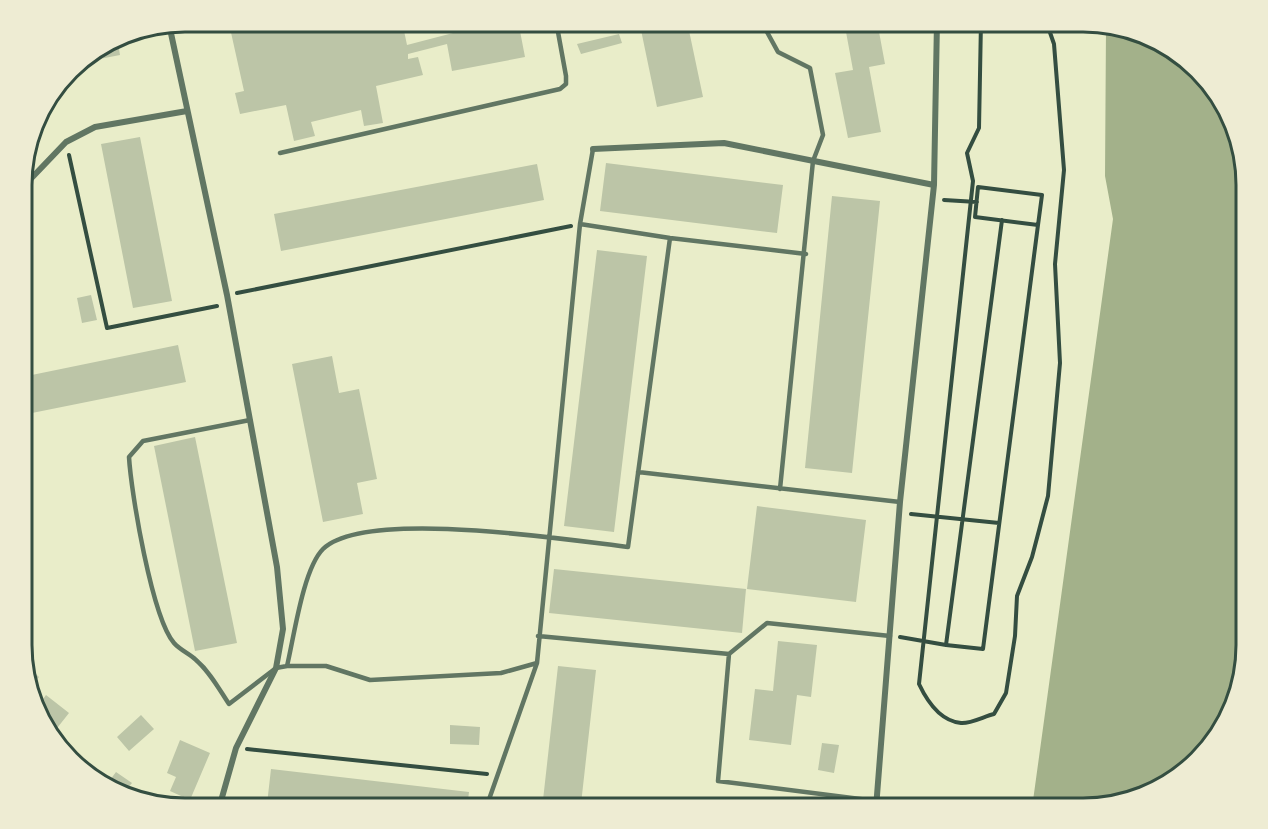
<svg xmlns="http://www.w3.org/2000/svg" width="1268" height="829" viewBox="0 0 1268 829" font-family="Georgia,serif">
  <rect width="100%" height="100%" fill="#e9edc9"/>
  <path fill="#a3b18a" d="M1106 28 1175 49 1225 103 1247 174V579L1237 626 1234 693 1219 736 1165 786 1094 808H1032L1113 219 1105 176Z"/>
  <path fill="#bcc5a7" d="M221 21H402L407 45 453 33 451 21H536L537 27 520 31 525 57 452 71 447 44 408 54V59L418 57 423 75 376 86 383 123 364 126 361 110 311 122 315 136 294 141 286 105 240 114 235 93 244 91 230 28H222Z
    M687 21 703 97 657 107 641 30Z
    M844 21H877L885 64 869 67 881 132 848 138 835 73 853 70Z
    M619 34 622 43 581 54 577 44Z
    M117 37 120 55 84 62 83 58Z
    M140 137 172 301 133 308 101 144Z
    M606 163 783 185 777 233 600 211Z
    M537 164 544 200 281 251 274 214Z
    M832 196 880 201 852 473 805 468Z
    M597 250 647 256 614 532 564 526Z
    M91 295 97 320 82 323 77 298Z
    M178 345 186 382 22 415V377Z
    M332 356 339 393 359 389 377 479 357 483 363 514 323 522 292 364Z
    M195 437 237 643 195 651 154 446Z
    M757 506 866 520 856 602 747 589Z
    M554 569 746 589 742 633 549 613Z
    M778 641 817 645 811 697 797 695 791 745 749 740 755 689 773 691Z
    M26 665 39 677 30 687 23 668Z
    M558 666 596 670 581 804 543 800Z
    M46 695 69 713 54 732 42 722 37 707Z
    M141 715 154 729 129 751 117 737Z
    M450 725 480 727 479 745 450 744Z
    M180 740 210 753 190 800 170 791 176 777 167 773Z
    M822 743 839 745 834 773 818 770Z
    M271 769 469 792 467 808H299L267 804Z
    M116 772 132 783 126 790 107 784Z"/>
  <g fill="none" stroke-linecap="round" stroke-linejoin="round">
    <path stroke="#344e41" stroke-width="4" d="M981 21 979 128 967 153 973 181 919 684C927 701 940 721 961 723 970 724 985 716 994 714L1006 693 1015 636 1017 596 1032 557 1048 496 1060 363 1055 264 1064 170 1054 44 1046 21
      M69 155 107 328 217 306
      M944 200 977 202
      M1002 220 946 645 983 649 1038 225 1042 195 978 187 975 217 1038 225
      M237 293 571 226
      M911 514 999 523
      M900 637 946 645
      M247 749 487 774"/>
    <path stroke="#617663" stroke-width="4.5" d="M761 21 778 52 810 68 823 135 813 161 780 489
      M280 153 560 89 566 84V76L556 21
      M580 224 670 238 806 254
      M250 420 143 441 129 457C131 492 152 618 174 643 180 650 190 654 196 660 210 672 219 689 229 704L276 668 287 666H326L370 680 501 673 537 663 580 224 593 149
      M638 472 900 502
      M538 636 729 654
      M287 666C294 637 303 569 323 549 365 508 568 540 628 547L670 238
      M876 801 718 781 729 654 767 623 890 636
      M486 808 537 663"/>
    <path stroke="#617663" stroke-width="6" d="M169 24 227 295 277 567 283 629 276 668 236 748 219 808
      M593 149 724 143 934 185
      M22 188 66 142 95 127 187 111
      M876 808 900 502 934 185 937 21"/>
  </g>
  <path d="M0 0H1268V829H0ZM185 32H1083A153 153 0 0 1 1236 185V645A153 153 0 0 1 1083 798H185A153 153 0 0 1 32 645V185A153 153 0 0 1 185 32Z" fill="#eeecd3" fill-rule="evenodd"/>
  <path fill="none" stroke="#344e41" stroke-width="3" d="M185 32H1083A153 153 0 0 1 1236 185V645A153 153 0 0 1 1083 798H185A153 153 0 0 1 32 645V185A153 153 0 0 1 185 32Z"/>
</svg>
